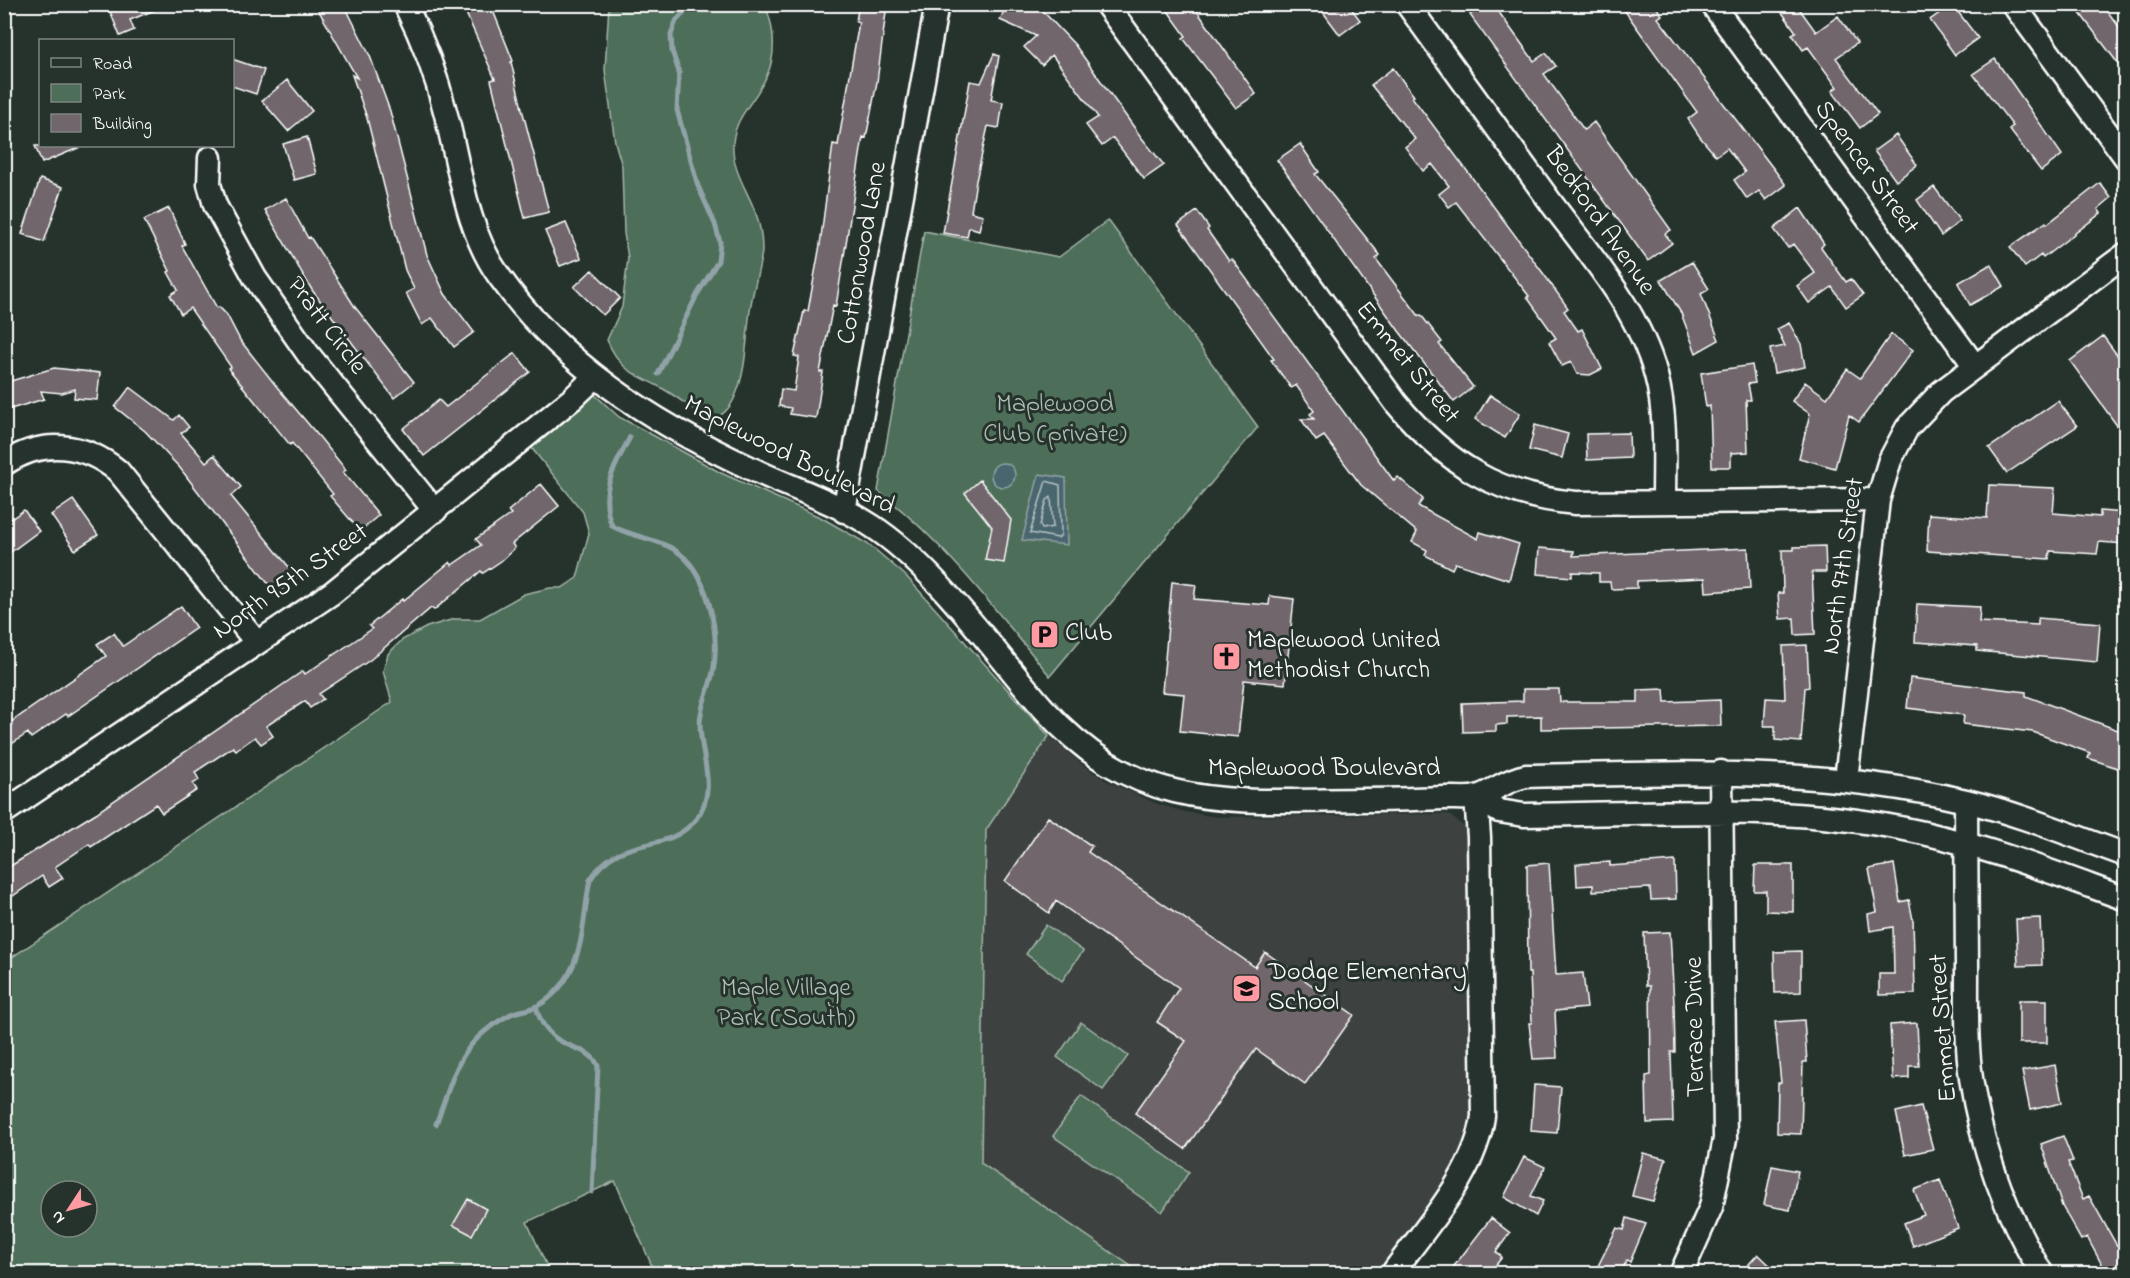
<svg xmlns="http://www.w3.org/2000/svg" width="2130" height="1278" viewBox="0 0 2130 1278" font-family="'Indie Flower',sans-serif">
  <rect width="100%" height="100%" fill="#26332d"/>
  <filter id="ink" filterUnits="userSpaceOnUse"><feTurbulence type="fractalNoise" baseFrequency=".0167" numOctaves="2"/><feDisplacementMap in="SourceGraphic" scale="12" xChannelSelector="R" yChannelSelector="G"/><feConvolveMatrix kernelMatrix="1 2 1 2 8 2 1 2 1" color-interpolation-filters="sRGB"/></filter>
  <g filter="url(#ink)">
    <path fill="#3c4240" d="M1049 736 1084 766 1105 780 1157 804 1185 812 1217 817 1448 814 1467 829 1474 1111 1464 1152 1380 1273H1141L981 1164 986 830Z"/>
    <path fill="#4d6e59" stroke="#a6b6ac" stroke-width="1.5" fill-rule="evenodd" d="M609 5H765C774 26 777 53 767 75 757 100 735 115 733 143 731 174 753 196 759 224 761 232 762 244 762 252 759 271 753 290 750 310 746 339 747 371 734 399 729 410 723 414 713 420 695 412 682 400 665 390 637 373 623 376 607 340L622 307 628 258 624 233 622 166 615 142 605 70Z
      M1108 220 1258 427 1050 676C996 611 945 542 878 491L924 231 1059 257Z
      M594 394 619 417 647 432 721 473 822 518 871 546 906 576 1049 736 986 830 981 1163 1141 1273H655L615 1181 527 1222 550 1273 5 1274V962L392 702 383 671 388 654 402 640 427 627 454 619H480L524 594 550 588H562L577 578 589 533 583 512 530 446ZM51 1191H87V1227H51Z
      M1046 925 1083 951 1062 981 1026 954Z
      M1081 1022 1128 1056 1103 1090 1057 1057Z
      M1081 1096 1189 1172 1162 1212 1053 1136Z"/>
    <path fill="#48666e" stroke="#91a3a8" stroke-width="1.5" d="M991 475a12 12 0 1 1 24 0a12 12 0 1 1-24 0Z
      M1039 474 1066 478 1067 545 1022 540Z"/>
    <g fill="none" stroke-linecap="round" stroke-linejoin="round">
      <path stroke="#b6c2c5" stroke-width="1.5" d="M1046 481 1060 485 1061 535 1058 538 1030 533Z
        M1051 497 1053 527 1042 529 1040 525 1047 500Z"/>
      <path stroke="#91a3a8" stroke-width="5" d="M658 374 697 295 718 261 720 242 715 224 698 186 677 110 679 72 672 51 671 35 676 21 692 4
        M536 1007C549 1055 587 1040 598 1066L592 1192
        M436 1124C456 1072 457 1043 511 1014 517 1011 523 1011 529 1009 544 1005 555 994 564 982 585 952 583 914 590 880 620 831 666 857 696 819 719 789 700 757 700 723 700 704 712 685 714 666 719 630 708 571 675 550 656 538 632 537 612 526 598 491 614 468 630 437"/>
    </g>
    <path fill="#70666c" stroke="#fff" stroke-width="1.5" d="M107 4H167V5L130 20 134 30 120 36Z
      M315 4H344L370 56 390 111 427 255 445 294 474 332 454 347 432 318 422 325 406 293 414 289 405 270 367 118 352 75 357 78Z
      M462 4H490L494 13 513 61 511 62 523 113 549 212 525 218 491 80 495 79Z
      M859 4H887L877 82 866 138 863 137 836 306 833 305 820 372H823L816 418 790 414 791 408 779 406 781 389 794 391 799 357 794 356 804 311H808L820 245 833 144 838 145 859 22 856 21Z
      M1007 4H1036L1075 45 1141 137 1164 165 1144 179 1113 138 1102 146 1086 125 1098 117 1052 55 1042 65 1024 47 1036 36 1000 20Z
      M1163 4H1192L1256 94 1236 108 1183 38 1186 36Z
      M1317 4H1348L1360 20 1340 35Z
      M1484 4H1493L1534 61 1546 53 1556 66 1544 74 1584 130 1594 122 1671 230 1665 234 1672 243 1648 261 1470 15Z
      M1620 4H1654L1662 15 1658 18 1786 185 1766 200 1759 191 1747 199 1734 180 1745 172 1727 148 1716 156 1700 137 1688 119 1697 112Z
      M1776 4H1796L1816 32 1838 16 1857 43 1836 58 1878 114 1860 128 1832 91 1837 87 1808 47 1803 50 1792 34 1796 32Z
      M1952 4 1978 38 1955 55 1930 20Z
      M2073 4H2102L2126 36V74Z
      M994 54 999 56 991 100 1003 102 999 128 988 126 976 181 971 212 983 215 979 230 969 227 967 237 943 233 970 81 981 83Z
      M232 59 264 70 256 94 232 86Z
      M1995 59 2062 155 2041 171 2009 129 2013 126 1973 74Z
      M1393 68 1414 96 1412 97 1543 273 1568 308 1564 311 1578 331 1582 329 1602 369 1590 375 1577 374 1571 362 1562 366 1549 342 1556 338 1527 297 1529 296 1456 202 1449 207 1439 194 1449 186 1432 164 1423 171 1405 147 1415 139 1371 85Z
      M287 80 312 111 288 131 262 101Z
      M1896 135 1917 165 1896 181 1874 151Z
      M307 137 317 174 294 180 283 144Z
      M1300 144 1319 172 1315 174 1380 255 1376 259 1419 316 1421 315 1442 342 1439 344 1473 387 1454 402 1399 331 1277 160Z
      M35 146H83L42 163Z
      M40 179 63 187 44 242 22 234Z
      M2100 183 2111 198 2098 209 2101 213 2043 258 2041 255 2025 267 2010 247 2046 222 2047 224Z
      M1934 187 1960 221 1941 236 1917 200Z
      M286 198 308 238 310 237 355 307 414 382 394 398 312 290 265 210Z
      M169 208 185 244 182 246 217 308 219 307 227 315 240 340 277 387 321 439 346 470 343 472 379 515 360 531 330 496 333 494 292 443 290 445 228 368 231 367 190 308 181 314 170 295 178 290 168 272 170 271 144 220Z
      M1800 208 1824 244 1821 247 1846 282 1851 279 1863 295 1846 307 1832 287 1809 303 1797 286 1815 273 1793 244 1788 248 1774 229Z
      M1197 211 1209 228 1207 230 1229 261 1232 259 1394 481 1398 477 1423 499 1418 506 1478 539 1480 532 1519 544 1509 580 1455 563 1452 569 1425 555 1427 550 1412 542 1417 532 1361 485 1324 436 1316 441 1301 419H1314L1310 414 1314 411 1296 385 1291 388 1271 360 1274 359 1178 225Z
      M566 223 581 258 560 266 545 231Z
      M1692 262 1709 289 1701 294 1719 340 1696 353 1681 313 1661 280Z
      M1991 264 2004 286 1970 305 1958 283Z
      M592 270 620 298 603 315 574 287Z
      M1789 323 1801 344 1805 367 1774 373 1770 349 1785 346 1777 329Z
      M1891 334 1913 350 1859 422 1849 415 1835 468 1799 458 1810 414 1792 401 1805 382 1827 398 1847 369 1860 378Z
      M2103 336 2126 367V438L2070 361Z
      M515 353 530 372 424 456 403 429 439 400 446 407Z
      M1752 365 1755 383 1748 384 1751 400H1746L1748 452 1731 453V467H1712L1710 406 1706 407 1701 373Z
      M54 368 100 373 97 400 74 398 75 389 62 393 41 391 44 399 4 411V383Z
      M130 387 174 420 179 415 189 427 181 433 206 462 214 455 241 487 231 496 297 577 276 594 180 468 145 431 115 407Z
      M1490 395 1520 414 1505 438 1475 419Z
      M2058 401 2077 426 2007 473 1989 448Z
      M1535 425 1568 434 1562 458 1529 450Z
      M1629 433 1630 458 1587 460 1586 434Z
      M980 480 1011 520 1004 563 985 560 992 527 965 493Z
      M541 484 559 506 512 544 515 548 501 561 483 573 481 571 434 610 431 608 370 660 319 694 323 699 310 708 305 701 266 726 273 736 261 744 255 737 236 750 233 747 195 772 199 780 193 784 197 790 162 813 156 804 91 847 89 844 55 867 63 878 49 887 42 876 4 902V870L96 813 303 671 305 674 372 629 369 626 402 599 403 601 450 562 452 565 481 545 476 539 511 514 508 511Z
      M1989 485 2055 488 2053 513 2100 517V511L2126 513V544L2099 542 2097 554 2050 551 2049 559 1927 551 1929 514 1987 518Z
      M73 500 98 535 75 550 51 515Z
      M24 510 39 531 4 557V524Z
      M1825 546 1826 572H1812L1815 634 1795 635 1794 618 1780 619 1778 593H1783L1782 550H1794V547Z
      M1539 548 1574 551 1573 556 1748 548 1750 589 1706 592 1705 578 1637 581V588L1611 589 1610 582H1599V573L1572 572V577L1537 574Z
      M1172 582 1196 585 1194 599 1269 605 1270 596 1294 599 1285 684 1244 680 1238 737 1180 731 1184 694 1162 692Z
      M1917 604 1980 607 1979 622 2038 625V618L2100 623 2097 662 1977 651V646L1915 642Z
      M181 606 196 628 68 716 66 714 31 738 28 733 4 749V727L106 656 97 644 114 633 123 646Z
      M1807 645 1809 687 1805 688 1801 742 1775 740V726H1764L1766 698 1785 699 1783 646Z
      M1910 678 2026 692V696L2126 733V771L2088 758 2090 753 2033 732 1963 724 1964 715 1907 708Z
      M1523 689H1559L1560 702H1638V690L1664 689 1665 702 1720 700 1721 726 1541 729V716L1507 717V724L1496 725V731L1463 732 1462 703 1523 701Z
      M1048 817 1092 846 1088 852 1255 967 1265 952 1354 1015 1305 1084 1256 1049 1185 1149 1135 1113 1186 1041 1157 1022 1179 988 1056 901 1049 913 1005 881Z
      M1675 861 1676 899 1651 900 1650 888 1593 891V885L1577 886 1576 864 1610 862V866Z
      M1549 863 1556 975 1583 973 1587 1008 1555 1011 1557 1058 1533 1059 1529 1023H1532L1530 973H1528L1527 865Z
      M1894 864 1900 902 1909 900 1913 920 1915 994 1879 995V974H1894L1893 927 1870 931 1868 914 1877 912 1869 869Z
      M1755 865H1793V912L1766 911V891H1754Z
      M2040 918 2042 965 2018 966 2016 919Z
      M1670 932 1674 1004 1675 1052H1671L1673 1122 1647 1123 1646 1076 1651 1075 1650 986H1646L1644 933Z
      M1801 951V992L1775 993 1774 952Z
      M2019 1000H2047V1043H2019Z
      M1804 1020 1807 1062H1803L1801 1134 1777 1133 1778 1083H1781L1775 1022Z
      M1917 1023 1919 1066H1909V1078L1893 1079 1890 1025Z
      M2055 1065 2062 1103 2030 1110 2022 1071Z
      M1534 1085 1561 1087 1557 1133 1531 1131Z
      M1921 1106 1933 1149 1905 1155 1896 1112Z
      M2063 1136 2073 1161 2068 1162 2083 1199 2089 1196 2116 1244 2126 1255V1274H2107L2087 1237 2081 1240 2062 1206 2041 1144Z
      M1643 1153 1666 1159 1653 1201 1632 1196Z
      M1524 1157 1545 1167 1531 1196 1543 1201 1536 1216 1504 1197Z
      M1772 1166 1798 1171 1790 1210 1764 1205Z
      M1940 1180 1958 1228 1913 1246 1904 1223 1924 1215 1914 1190Z
      M468 1199 486 1209 472 1235 453 1225Z
      M1491 1218 1510 1233 1496 1252 1502 1257 1489 1274H1448Z
      M1627 1218 1646 1224 1630 1262 1627 1260 1620 1274H1594L1617 1228 1624 1230Z
      M1758 1254 1779 1274H1740Z"/>
    <g fill="none" stroke-linecap="round" stroke-linejoin="round">
      <defs>
        <path id="minor" d="M405 4C422 38 436 74 445 111 460 166 465 228 499 276 561 364 652 422 748 467 789 487 834 501 872 526 934 566 993 651 1043 708 1139 815 1233 801 1364 800 1392 800 1419 799 1447 798 1456 798 1469 799 1477 797 1495 791 1505 780 1526 776 1676 773 1818 766 1966 801 2020 814 2073 836 2126 855
          M1106 4 1396 403C1446 463 1497 496 1576 503L1878 500
          M1407 4C1455 71 1504 137 1552 204 1591 256 1639 311 1656 375 1667 416 1664 460 1664 502
          M1712 4 1974 365
          M2013 4 2126 158
          M210 158 209 184 215 205 255 278 308 354 435 511
          M4 464C42 438 84 443 118 471L257 643
          M844 511 937 4
          M1846 780 1878 500 1890 460 1907 428 1941 392 2126 254
          M1476 797 1499 811 1524 815C1649 814 1777 804 1900 828 1978 843 2051 872 2126 899
          M1966 801C1966 857 1967 913 1967 969 1967 1005 1966 1042 1971 1078 1981 1147 2006 1214 2042 1274
          M4 812 332 593 572 399 595 377
          M1392 1274C1425 1227 1476 1174 1483 1116L1479 837 1476 797
          M1681 1274 1711 1207 1725 1139 1721 772"/>
      </defs>
      <use href="#minor" stroke="#fff" stroke-width="27"/>
      <use href="#minor" stroke="#26332d" stroke-width="22"/>
    </g>
  </g>
  <defs>
    <symbol id="parking-square" viewBox="-11 -11 22 22"><rect x="-9" y="-9" width="18" height="18" rx="4" fill="#ff9aa2" stroke="#26332d"/><path d="M-3.5-5.5H1a3.5 3.5 0 0 1 0 7H-1V5.5H-3.5ZM-1-3.4V-.6H.8a1.4 1.4 0 0 0 0-2.8Z" fill="#111"/></symbol>
    <symbol id="church-square" viewBox="-11 -11 22 22"><rect x="-9" y="-9" width="18" height="18" rx="4" fill="#ff9aa2" stroke="#26332d"/><path d="M-1.2-6h2.4v3.5h3.3v2.4h-3.3V6h-2.4V-.1h-3.3v-2.4h3.3Z" fill="#111"/></symbol>
    <symbol id="school-square" viewBox="-11 -11 22 22"><rect x="-9" y="-9" width="18" height="18" rx="4" fill="#ff9aa2" stroke="#26332d"/><path d="M0-5L7-2L0 1L-7-2ZM-4 1L0 2.5L4 1V4Q0 6-4 4Z" fill="#111"/></symbol>
  </defs>
  <g fill-rule="evenodd">
    <use href="#parking-square" x="1028" y="618" width="33" height="33"/>
    <use href="#church-square" x="1210" y="640" width="33" height="33"/>
    <use href="#school-square" x="1230" y="972" width="33" height="33"/>
  </g>
  <g text-anchor="middle" dominant-baseline="central" stroke-width="6" stroke-linejoin="round" paint-order="stroke">
    <g font-size="26" fill="#fff" stroke="#26332d">
      <text transform="translate(1866 168) rotate(54)">Spencer Street</text>
      <text transform="translate(1599 221) rotate(55)">Bedford Avenue</text>
      <text transform="translate(863 253) rotate(-80)">Cottonwood Lane</text>
      <text transform="translate(326 326) rotate(53)">Pratt Circle</text>
      <text transform="translate(1407 363) rotate(51)">Emmet Street</text>
      <text transform="translate(789 456) rotate(27)">Maplewood Boulevard</text>
      <text transform="translate(1844 566) rotate(-82)">North 97th Street</text>
      <text transform="translate(291 582) rotate(-35)">North 95th Street</text>
      <text x="1324" y="769">Maplewood Boulevard</text>
      <text transform="translate(1696 1027) rotate(-91)">Terrace Drive</text>
      <text transform="translate(1944 1028) rotate(-94)">Emmet Street</text>
    </g>
    <g font-size="26" fill="#afbeb4" stroke="#26332d">
      <text x="1055" y="405">Maplewood<tspan x="1055" dy="30">Club (private)</tspan></text>
      <text x="786" y="989">Maple Village<tspan x="786" dy="30">Park (South)</tspan></text>
    </g>
    <g font-size="26" fill="#fff" stroke="#26332d" text-anchor="start">
      <text x="1065" y="634">Club</text>
      <text x="1247" y="641">Maplewood United<tspan x="1247" dy="30">Methodist Church</tspan></text>
      <text x="1268" y="973">Dodge Elementary<tspan x="1268" dy="30">School</tspan></text>
    </g>
  </g>
  <rect width="2130" height="1278" fill="none" stroke="#26332d" stroke-width="24"/>
  <rect x="12" y="12" width="2106" height="1254" fill="none" stroke="#fff" stroke-width="2" filter="url(#ink)"/>
  <rect x="39" y="39" width="195" height="108" fill="#26332d" stroke="#7d8581" stroke-width="1.5"/>
  <rect x="51" y="58" width="30" height="9" fill="#26332d" stroke="#7d8581" stroke-width="1.5"/>
  <text x="93" y="69" font-size="18" fill="#ffffff">Road</text>
  <rect x="51" y="84" width="30" height="18" fill="#4d6e59" stroke="#7d8581" stroke-width="1.5"/>
  <text x="93" y="99" font-size="18" fill="#ffffff">Park</text>
  <rect x="51" y="114" width="30" height="18" fill="#70666c" stroke="#7d8581" stroke-width="1.5"/>
  <text x="93" y="129" font-size="18" fill="#ffffff">Building</text>
  <g transform="translate(69 1209) rotate(234)"><circle r="28" fill="#26332d" stroke="#7d8581" stroke-width="1.5"/>
  <path d="M0-4.5L10 22L0 15L-10 22Z" fill="#ff9aa2"/>
  <text y="-9" font-size="16" font-weight="bold" text-anchor="middle" fill="#ffffff">N</text>
  </g>
</svg>
